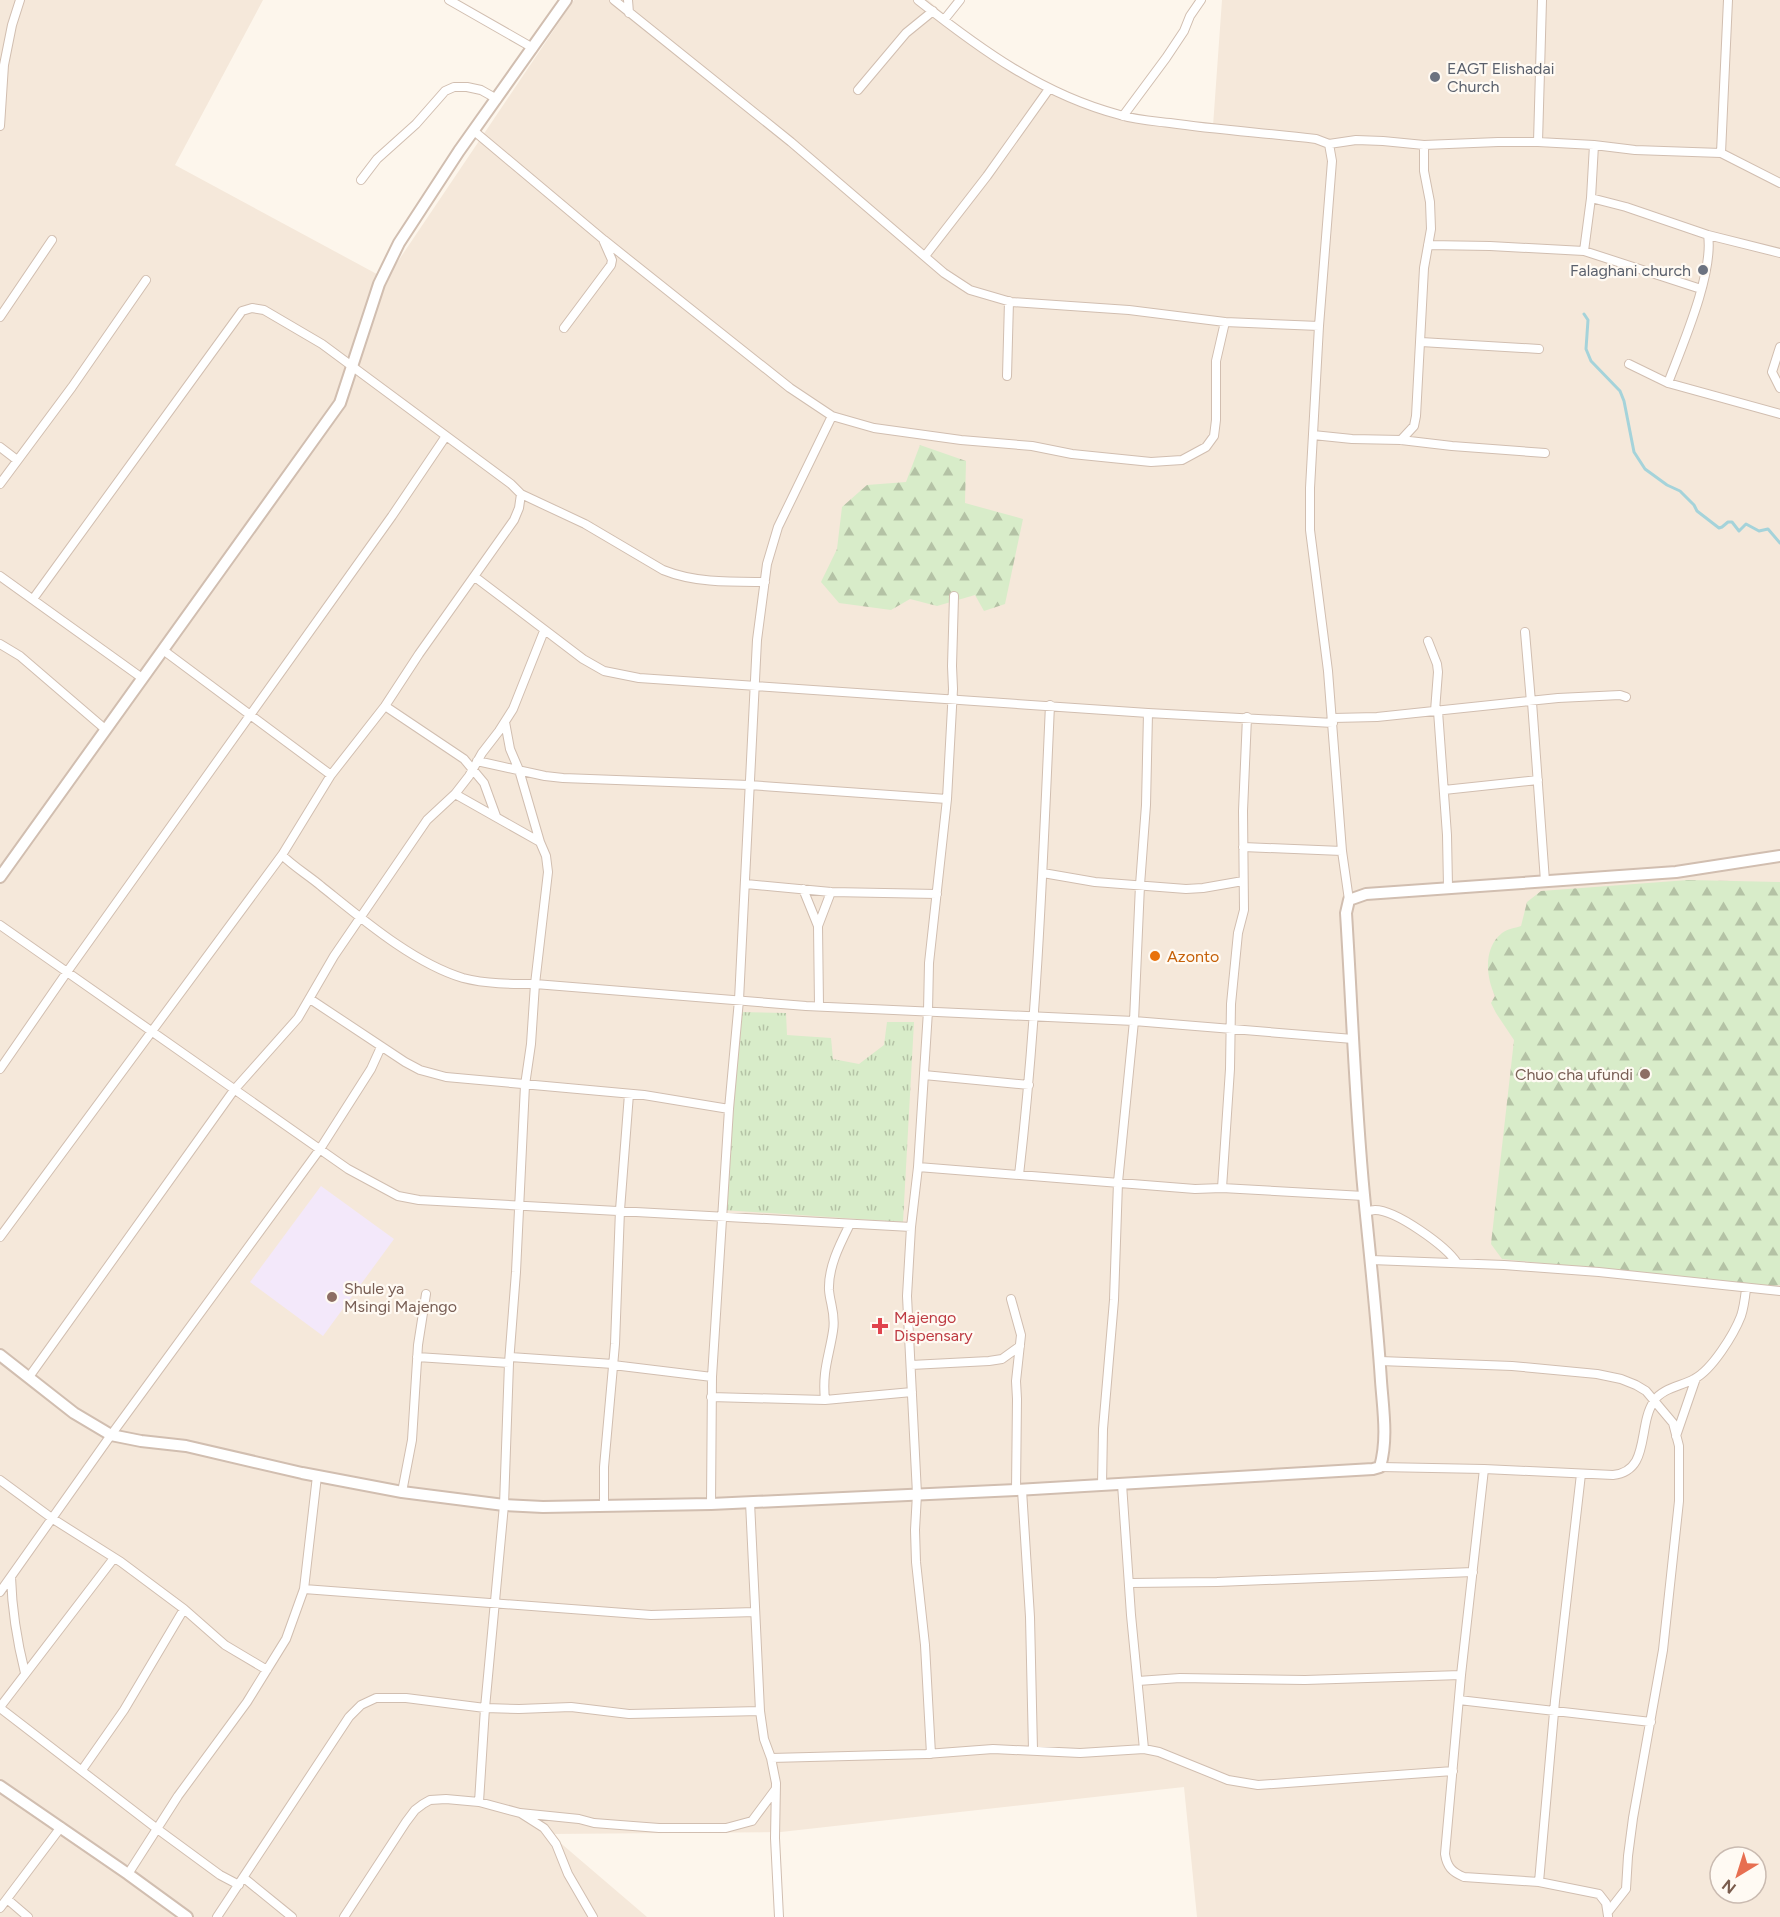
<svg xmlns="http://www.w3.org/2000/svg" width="1780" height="1917" viewBox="0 0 1780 1917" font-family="Figtree,sans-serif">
  <defs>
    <pattern id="grass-tufts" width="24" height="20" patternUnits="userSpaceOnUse" patternTransform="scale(1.5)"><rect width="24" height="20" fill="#d8ecc9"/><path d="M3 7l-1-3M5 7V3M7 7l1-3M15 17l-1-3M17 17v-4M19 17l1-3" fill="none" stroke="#b4c2a5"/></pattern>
    <pattern id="forest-firs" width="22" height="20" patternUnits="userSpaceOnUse" patternTransform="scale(1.5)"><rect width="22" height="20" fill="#d8ecc9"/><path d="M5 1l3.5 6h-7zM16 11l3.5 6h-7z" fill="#b4c2a5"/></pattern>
  </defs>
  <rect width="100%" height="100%" fill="#fdf6ec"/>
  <path fill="#f5e8da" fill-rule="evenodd" d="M0 0H263L175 165 386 279 574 0H928L997 59 1037 86 1075 105 1110 117 1213 126 1222 0H1780V1917H1197L1184 1787 781 1832 550 1834 647 1917H0ZM1720 1857H1756V1893H1720Z"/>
  <path fill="#f3e8fa" d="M321 1186 394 1239 323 1336 250 1282Z"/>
  <path fill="url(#grass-tufts)" d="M737 1012 786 1013 787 1035 831 1038 833 1059 859 1064 884 1045 887 1022H914L903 1222 723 1210Z"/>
  <path fill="url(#forest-firs)" d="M920 445 966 461 965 503 1023 519 1005 604 984 611 975 595 937 606 910 599 891 610 839 603 821 582 837 549 842 507 867 485 906 482Z
    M1688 880 1780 882V1285L1767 1287 1745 1285 1502 1259 1491 1244 1514 1040 1496 1013 1491 1003 1495 996C1486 977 1483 948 1502 933 1507 929 1515 928 1521 926L1527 902 1541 891Z"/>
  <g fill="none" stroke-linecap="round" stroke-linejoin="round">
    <path stroke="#a5d3da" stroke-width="3" d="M1584 314 1588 320 1586 349 1591 361 1620 391 1624 401 1634 452 1645 469 1667 485 1680 491 1694 505 1697 511 1719 528 1722 527 1728 522H1732L1739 531 1746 524 1759 531 1768 529 1780 543"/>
    <defs>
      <path id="minor" d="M449 0 533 48
        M614 0 791 142 944 273 970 290 1011 302 1129 310 1225 322 1319 326
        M628 0 629 13
        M918 0C980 49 1043 95 1120 115 1136 120 1153 121 1170 123 1218 130 1267 133 1316 139L1329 144 1332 161 1319 326 1310 488V530L1328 671 1342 851 1349 900
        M944 20 960 0
        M858 90 906 33 933 11
        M1123 116 1166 58 1184 31 1190 16 1201 0
        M0 126 4 65 12 25 20 0
        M474 131 604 240 790 388 832 416 874 428 961 440 1032 446 1072 454 1151 462 1182 460 1206 447 1214 436 1216 420V361L1225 322
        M1538 142 1542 0
        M1329 144 1356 140 1383 141 1424 145 1498 142H1538L1594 145 1635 150 1721 153 1780 183
        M1721 153 1728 0
        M361 180 377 159 416 124 445 91 454 87H467L481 90 497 99
        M1591 198 1626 207 1708 235 1780 253
        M1428 245 1490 246 1584 251 1591 198 1594 145
        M1584 251 1701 289
        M925 256 987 176 1049 89
        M0 317 52 240
        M564 328 611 265 612 260 604 242
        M1421 342 1539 349
        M1780 347 1772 372 1780 388
        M1629 364 1668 383 1780 414
        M1007 376 1009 301
        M1668 383C1682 346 1714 273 1708 235
        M1313 435 1352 439 1401 440 1452 446 1545 453
        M1401 440 1414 426 1416 416 1424 268 1431 229 1430 202 1424 171V145
        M0 447 17 460
        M0 484 72 387 146 280
        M521 494 585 524 663 570C695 583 731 582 765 582
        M0 576 142 678
        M475 577 583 659 604 671 639 678 1148 713 1333 723
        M1525 632 1531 702
        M1428 641 1437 664 1438 672 1435 711
        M0 644 20 656 105 729
        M163 650 331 775
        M1532 702 1545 881
        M385 706 464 759 484 783 496 816
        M1438 711 1447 835 1448 887
        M1333 718 1377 717 1558 698 1620 695 1626 697
        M505 722 510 749 519 770 540 842
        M477 761 545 776 563 778 749 785 947 799
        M1444 790 1538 780
        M455 794 540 842 546 856 548 872 535 984 531 1044 525 1085 516 1272 509 1363 504 1505 485 1708 479 1802
        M1243 847 1342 851
        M282 855C294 867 308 875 321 886 361 918 413 963 463 978 486 984 511 984 535 984L806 1006 1134 1021 1353 1039
        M1043 873 1095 882 1186 889 1203 888 1243 881
        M746 884 831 892 937 894
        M803 889 818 926
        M0 925 348 1169 398 1196 419 1200 911 1227
        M310 999 405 1062 420 1070 446 1077 644 1095 729 1109
        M819 1006 818 926 831 892
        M0 1069 67 972 392 516 446 436
        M924 1075 1029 1085
        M918 1167 1195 1189 1222 1188 1364 1196
        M1019 1175C1037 1019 1043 862 1050 705
        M1222 1188 1230 1069 1231 1004 1238 933 1244 910 1243 811 1247 717
        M1366 1212C1369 1211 1372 1210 1375 1210 1396 1210 1446 1246 1457 1263
        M0 1237 282 855 331 775 385 706 419 654 514 520 519 508 521 494 511 484 322 344 264 310 252 308 242 311 33 599
        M1371 1260 1504 1265 1599 1272 1780 1291
        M1011 1299 1021 1335 1016 1381 1017 1399 1016 1490
        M417 1357 509 1363
        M510 1357 613 1364
        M1380 1361 1512 1366 1597 1374 1621 1379 1636 1385 1646 1391 1673 1423 1679 1446V1501L1663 1650 1633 1818 1628 1856 1626 1889 1608 1912
        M613 1365 712 1377
        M911 1365 989 1361 1002 1359 1020 1346
        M29 1377 234 1090 298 1018 334 956 427 820 455 794 469 776 482 753 499 731 513 709 544 631
        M711 1397 825 1400 912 1392
        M825 1400C822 1371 829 1357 833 1331 836 1314 830 1304 829 1290 828 1267 840 1244 850 1224
        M1676 1436 1696 1378
        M1380 1467 1484 1469 1461 1675 1445 1854C1447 1867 1452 1872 1464 1877L1539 1882 1599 1894 1606 1903 1608 1916
        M1484 1469 1613 1475C1651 1471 1637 1426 1654 1401 1662 1388 1682 1386 1694 1379 1712 1370 1734 1334 1741 1316 1744 1307 1745 1298 1746 1289
        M0 1480 53 1519 121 1562 184 1609 225 1645 267 1670
        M1122 1484 1131 1615 1144 1749
        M1102 1485 1103 1429 1114 1300 1118 1182 1134 1021 1140 885 1146 805 1148 713
        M1022 1490 1030 1617 1033 1750
        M402 1492 412 1440 418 1345 426 1294
        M750 1502 760 1711 764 1739 771 1758 776 1783 775 1838 779 1917
        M711 1504 712 1377 729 1109 739 1000 757 640 767 564 778 527 832 416
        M604 1506V1467L615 1344 620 1210 629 1094
        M11 1577C12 1610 17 1641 25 1673
        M1131 1583 1217 1582 1473 1572
        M304 1589 651 1615 755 1612
        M0 1592 111 1435 320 1149 371 1069 381 1047
        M1138 1681 1180 1678 1305 1680 1461 1675
        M1459 1700 1651 1722
        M0 1707 114 1558
        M0 1708 156 1828 220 1875 239 1885
        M931 1754 925 1645 916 1562 915 1530 917 1494 907 1296 911 1227 918 1167 928 1011 929 963 947 799 953 689 952 666 954 596
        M771 1758 926 1754 993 1749 1080 1753 1144 1749 1159 1752 1228 1780 1258 1785 1453 1771
        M82 1770 124 1710 184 1609
        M522 1814 544 1828 556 1844 568 1874 593 1917
        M128 1874 178 1796 247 1702 286 1639 304 1589 317 1476
        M244 1878 292 1917
        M1539 1882 1555 1701 1581 1474
        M7 1899 28 1917
        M0 1908 61 1827
        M217 1917 349 1717 361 1705 376 1698H406L485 1708 519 1709 571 1707 629 1714 760 1711
        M344 1917 406 1822 415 1810 423 1804 430 1800 446 1799 479 1802 520 1813 579 1819 594 1823 659 1828H726L752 1821 775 1790"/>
      <path id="tertiary" d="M0 877 340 403 379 284 399 243 459 151 566 0
        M0 1355 74 1413 111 1435 141 1441 186 1446 302 1473 402 1492 504 1505 543 1507 711 1504 1016 1490 1373 1469 1380 1467C1388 1439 1383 1409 1381 1381 1377 1319 1370 1257 1364 1195 1355 1102 1352 1007 1346 913L1349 900 1366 894 1676 872 1780 856
        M0 1786 128 1874 187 1917"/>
    </defs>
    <use href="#minor" stroke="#d1beb0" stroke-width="10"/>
    <use href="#tertiary" stroke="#d1beb0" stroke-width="14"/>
    <use href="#minor" stroke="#fff" stroke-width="8"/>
    <use href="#tertiary" stroke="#fff" stroke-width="10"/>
  </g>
  <g fill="#6b7280" stroke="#fffaf3" stroke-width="2">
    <circle cx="1435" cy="77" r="6"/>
    <circle cx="1703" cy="270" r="6"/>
  </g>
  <circle fill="#e8710a" stroke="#fffaf3" stroke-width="2" cx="1155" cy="956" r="6"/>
  <g fill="#8d6e63" stroke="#fffaf3" stroke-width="2">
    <circle cx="1645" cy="1074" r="6"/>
    <circle cx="332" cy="1297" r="6"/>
  </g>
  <path fill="#e0444e" stroke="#fffaf3" stroke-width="2" d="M877 1317h6v6h6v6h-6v6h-6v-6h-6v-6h6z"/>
  <g text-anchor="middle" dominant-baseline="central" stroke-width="4.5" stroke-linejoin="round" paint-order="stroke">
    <g font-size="16" fill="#5b616d" stroke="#fffaf3" text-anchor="start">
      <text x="1447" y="68">EAGT Elishadai<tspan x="1447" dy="18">Church</tspan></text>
      <text x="1691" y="270" text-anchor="end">Falaghani church</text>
    </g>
    <g font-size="16" fill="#c56008" stroke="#fffaf3" text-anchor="start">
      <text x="1167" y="956">Azonto</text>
    </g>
    <g font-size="16" fill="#785e54" stroke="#fffaf3" text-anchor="end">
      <text x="1633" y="1074">Chuo cha ufundi</text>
      <text x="344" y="1288" text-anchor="start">Shule ya<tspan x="344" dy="18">Msingi Majengo</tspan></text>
    </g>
    <g font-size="16" fill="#be3a42" stroke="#fffaf3" text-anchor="start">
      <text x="894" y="1317">Majengo<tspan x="894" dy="18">Dispensary</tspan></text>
    </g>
  </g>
  <g transform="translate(1738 1875) rotate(218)"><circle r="28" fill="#fffaf3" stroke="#cabbb1" stroke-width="1.5"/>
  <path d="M0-4.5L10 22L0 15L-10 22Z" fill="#e76f51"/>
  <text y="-9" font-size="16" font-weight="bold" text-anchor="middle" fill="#7a5c4d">N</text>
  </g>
</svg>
